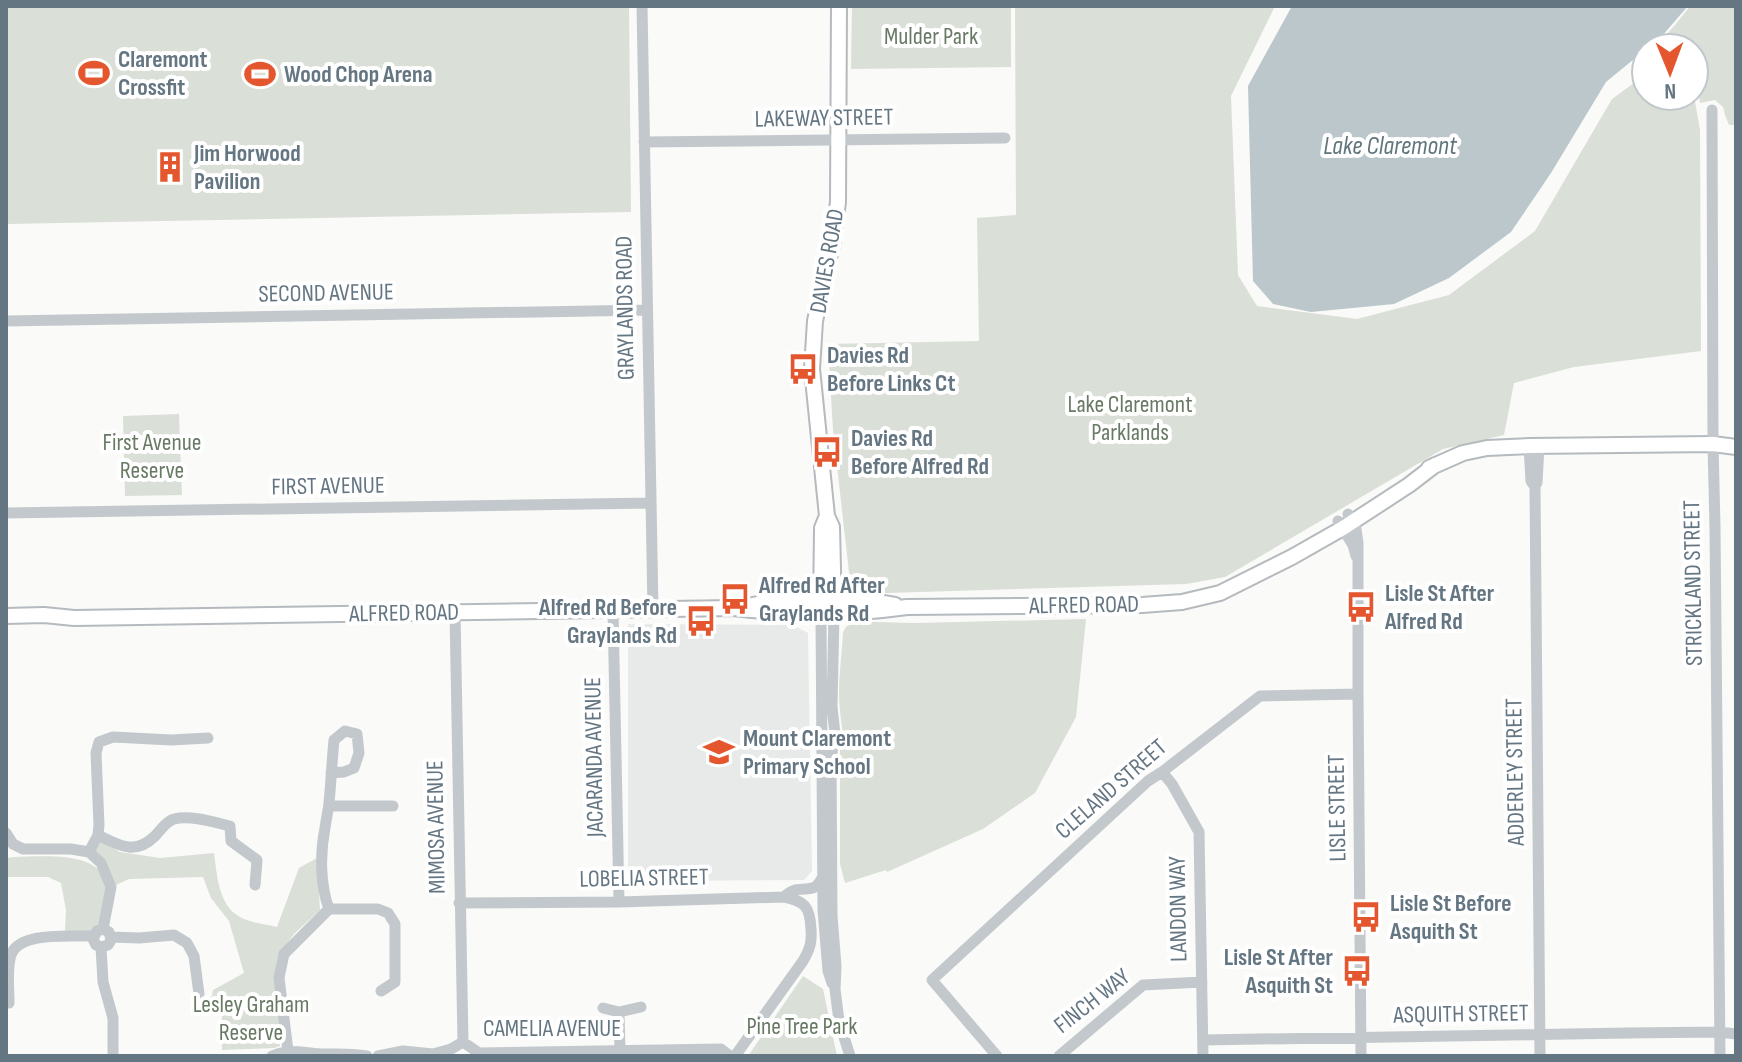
<svg xmlns="http://www.w3.org/2000/svg" width="1742" height="1062" viewBox="0 0 1742 1062" font-family="'Sofia Sans Condensed',sans-serif">
  <rect width="100%" height="100%" fill="#fafaf8"/>
  <path fill="#e8e9e9" d="M628 624 793 625 808 633 812 871 804 880 628 881Z"/>
  <path fill="#dadfd7" d="M6 6H629L631 212 7 224Z
    M852 6H1011V67L851 69Z
    M1015 6H1275L1231 96 1238 275 1257 306 1357 319 1449 295 1535 231 1612 99 1646 74V96H1694L1700 130 1701 351 1574 367 1514 383 1504 435 1443 449 1225 577 1186 584 854 594 851 590 833 430 828 344 979 341 977 218 1016 215Z
    M1690 6H1736V125H1729L1725 115 1723 107 1715 100 1700 103 1697 81 1694 80V48H1654L1675 25Z
    M179 414 182 495 125 496 123 416Z
    M1086 619 1076 717 1035 793 983 829 887 872 886 870 845 883 840 864V748C845 733 841 725 840 710 837 685 842 657 843 632L846 627 851 623 873 622 916 623Z
    M100 840 120 852 160 858 214 853C217 874 218 905 240 917 250 923 266 924 277 927L299 868 317 858 320 910 294 934 278 956 275 975 281 1023 280 1046 274 1048 222 1050V1012L209 1007 206 999 212 996 213 990 244 973 229 921 211 898 203 877 129 879 116 885 106 862 94 852Z
    M14 857C42 857 101 849 108 887 110 898 105 914 104 925L91 932 65 931 66 910 61 883 48 877H6V858Z
    M803 976 823 989 837 1056H748Z"/>
  <path fill="#bbc7cb" d="M1292 6H1688L1662 36 1606 82 1551 173 1511 232 1449 278 1394 304 1311 312 1273 304 1253 281 1248 86Z"/>
  <g fill="none" stroke-linecap="round" stroke-linejoin="round">
    <defs>
      <path id="major" d="M1429 468 1463 453 1487 448 1529 446 1713 444 1736 447
        M748 606 772 601H871L895 605
        M821 610 822 528 827 516
        M834 613 832 527 827 516 812 369 815 321 833 240 838 202 839 6
        M6 616 44 615 74 618 734 608C791 615 849 615 907 607L1142 605 1182 602 1220 593 1292 557 1343 528 1409 485 1435 465"/>
    </defs>
    <use href="#major" stroke="#b5babe" stroke-width="18"/>
    <path stroke="#c3c8cc" stroke-width="11" d="M642 6 653 610
      M1712 110 1713 444 1715 527 1720 1056
      M644 142 1005 138
      M6 321 647 310
      M1529 446 1531 481 1535 487 1540 1056
      M1537 483 1539 446
      M6 513 650 503
      M1348 514 1356 529 1358 543V694L1361 1056
      M1338 521 1353 545 1356 556
      M613 611 619 902
      M455 612 463 1042
      M821 613 823 910 828 971 832 983
      M834 613 832 707 835 734 831 759 832 916 836 966 835 989 839 1021 850 1056
      M1162 772 1172 784 1199 832 1203 1056
      M329 806H393
      M6 833 13 844 23 849H71L89 852 101 863 111 887 103 929
      M98 835C118 845 135 856 155 836 161 830 165 822 174 819 191 815 213 822 230 826L231 841 257 860 255 885
      M89 852 98 835 99 825 96 753 99 742 113 737 171 740 208 738
      M459 903 619 902 784 897C787 894 791 891 795 890 809 887 814 893 822 878
      M329 909H378L388 913 395 924V982L381 991
      M111 937 139 938 174 935 187 943 194 956 199 994
      M101 947 108 945 111 940 109 932 103 929 97 931 93 939 96 945 101 947 103 982 113 1018V1056
      M9 1003C9 989 7 973 10 959 14 930 71 937 93 936
      M603 1008 619 1012
      M1203 1040 1629 1033 1720 1032 1736 1034
      M620 1050 619 1012 641 1007
      M288 1051 279 978 284 954 329 909C320 885 320 853 325 828 326 820 328 812 329 803 331 782 332 761 334 740L345 731 357 734 359 753 354 768 344 772 331 773
      M272 1056C294 1047 302 1054 322 1054 340 1054 349 1053 367 1056
      M378 1056 403 1051 433 1054 451 1049 463 1042 479 1053 721 1049 730 1056
      M735 1056 803 961C810 949 812 942 811 929 810 907 805 901 784 897
      M997 1056 932 980 1148 781 1162 772 1260 696 1358 694
      M1059 1056 1143 985 1202 982"/>
    <use href="#major" stroke="#fff" stroke-width="14"/>
  </g>
  <defs>
    <symbol id="stadium-bare" viewBox="-9 -9 18 18"><path d="M0-5a6.5 5 0 1 0 0 10a6.5 5 0 1 0 0-10ZM-3.5-1.8h7v3.6h-7Z" fill="#e4572e" stroke="#fff" stroke-width="2.5" paint-order="stroke"/></symbol>
    <symbol id="building-bare" viewBox="-9 -9 18 18"><path d="M-4-6H4V6H1V3H-1V6H-4ZM-2.5-4.3h1.7v1.8h-1.7ZM.8-4.3h1.7v1.8H.8ZM-2.5-1h1.7V.8h-1.7ZM.8-1h1.7V.8H.8Z" fill="#e4572e" stroke="#fff" stroke-width="2.5" paint-order="stroke"/></symbol>
    <symbol id="bus-bare" viewBox="-9 -9 18 18"><path d="M-5-6H5V4H4V6H2V4H-2V6H-4V4H-5ZM-3.5-4V0h7V-4ZM-3.5 1.2v1.5H-2V1.2ZM2 1.2v1.5H3.5V1.2Z" fill="#e4572e" stroke="#fff" stroke-width="2.5" paint-order="stroke"/></symbol>
    <symbol id="school-bare" viewBox="-9 -9 18 18"><path d="M0-5L7-2L0 1L-7-2ZM-4 1L0 2.5L4 1V4Q0 6-4 4Z" fill="#e4572e" stroke="#fff" stroke-width="2.5" paint-order="stroke"/></symbol>
  </defs>
  <g fill-rule="evenodd">
    <use href="#stadium-bare" x="72" y="51" width="44" height="44"/>
    <use href="#stadium-bare" x="238" y="52" width="44" height="44"/>
    <use href="#building-bare" x="148" y="145" width="44" height="44"/>
    <use href="#bus-bare" x="781" y="347" width="44" height="44"/>
    <use href="#bus-bare" x="805" y="430" width="44" height="44"/>
    <use href="#bus-bare" x="713" y="577" width="44" height="44"/>
    <use href="#bus-bare" x="1339" y="585" width="44" height="44"/>
    <use href="#bus-bare" x="679" y="599" width="44" height="44"/>
    <use href="#school-bare" x="697" y="730" width="44" height="44"/>
    <use href="#bus-bare" x="1344" y="895" width="44" height="44"/>
    <use href="#bus-bare" x="1335" y="949" width="44" height="44"/>
  </g>
  <g text-anchor="middle" dominant-baseline="central" stroke-width="8" stroke-linejoin="round" paint-order="stroke">
    <g font-size="24" fill="#687a64" stroke="#fff">
      <text x="931" y="36">Mulder Park</text>
      <text x="1130" y="404">Lake Claremont<tspan x="1130" dy="28">Parklands</tspan></text>
      <text x="152" y="442">First Avenue<tspan x="152" dy="28">Reserve</tspan></text>
      <text x="251" y="1004">Lesley Graham<tspan x="251" dy="28">Reserve</tspan></text>
      <text x="802" y="1026">Pine Tree Park</text>
    </g>
    <g font-size="24" font-weight="bold" fill="#657683" stroke="#fff" text-anchor="start">
      <text x="118" y="59">Claremont<tspan x="118" dy="28">Crossfit</tspan></text>
      <text x="284" y="74">Wood Chop Arena</text>
      <text x="194" y="153">Jim Horwood<tspan x="194" dy="28">Pavilion</tspan></text>
      <text x="827" y="355">Davies Rd<tspan x="827" dy="28">Before Links Ct</tspan></text>
      <text x="851" y="438">Davies Rd<tspan x="851" dy="28">Before Alfred Rd</tspan></text>
      <text x="759" y="585">Alfred Rd After<tspan x="759" dy="28">Graylands Rd</tspan></text>
      <text x="1385" y="593">Lisle St After<tspan x="1385" dy="28">Alfred Rd</tspan></text>
      <text x="677" y="607" text-anchor="end">Alfred Rd Before<tspan x="677" dy="28">Graylands Rd</tspan></text>
      <text x="743" y="738">Mount Claremont<tspan x="743" dy="28">Primary School</tspan></text>
      <text x="1390" y="903">Lisle St Before<tspan x="1390" dy="28">Asquith St</tspan></text>
      <text x="1333" y="957" text-anchor="end">Lisle St After<tspan x="1333" dy="28">Asquith St</tspan></text>
    </g>
    <g font-size="24" fill="#657683" stroke="#fff">
      <text transform="translate(824 118) rotate(-1)">LAKEWAY STREET</text>
      <text transform="translate(827 261) rotate(-80)">DAVIES ROAD</text>
      <text transform="translate(326 293) rotate(-1)">SECOND AVENUE</text>
      <text transform="translate(625 308) rotate(-91)">GRAYLANDS ROAD</text>
      <text transform="translate(328 486) rotate(-1)">FIRST AVENUE</text>
      <text transform="translate(1693 583) rotate(-91)">STRICKLAND STREET</text>
      <text transform="translate(1084 605) rotate(-1)">ALFRED ROAD</text>
      <text transform="translate(404 613) rotate(-1)">ALFRED ROAD</text>
      <text transform="translate(594 757) rotate(-91)">JACARANDA AVENUE</text>
      <text transform="translate(1515 772) rotate(-91)">ADDERLEY STREET</text>
      <text transform="translate(1111 789) rotate(-41)">CLELAND STREET</text>
      <text transform="translate(1337 808) rotate(-91)">LISLE STREET</text>
      <text transform="translate(436 827) rotate(-91)">MIMOSA AVENUE</text>
      <text transform="translate(644 878) rotate(-1)">LOBELIA STREET</text>
      <text transform="translate(1178 909) rotate(-91)">LANDON WAY</text>
      <text transform="translate(1092 1001) rotate(-38)">FINCH WAY</text>
      <text transform="translate(1461 1014) rotate(-1)">ASQUITH STREET</text>
      <text x="552" y="1028">CAMELIA AVENUE</text>
    </g>
    <g font-size="26" font-style="italic" fill="#60757c" stroke="#fff">
      <text x="1390" y="146">Lake Claremont</text>
    </g>
  </g>
  <rect width="1742" height="1062" fill="none" stroke="#657683" stroke-width="16"/>
  <g transform="translate(1670 72) rotate(179)"><circle r="38" fill="#ffffff" stroke="#c1c8cd" stroke-width="2"/>
  <path d="M0-6L14 30L0 20L-14 30Z" fill="#e4572e"/>
  <text y="-12" font-size="22" font-weight="bold" text-anchor="middle" fill="#657683">N</text>
  </g>
</svg>
